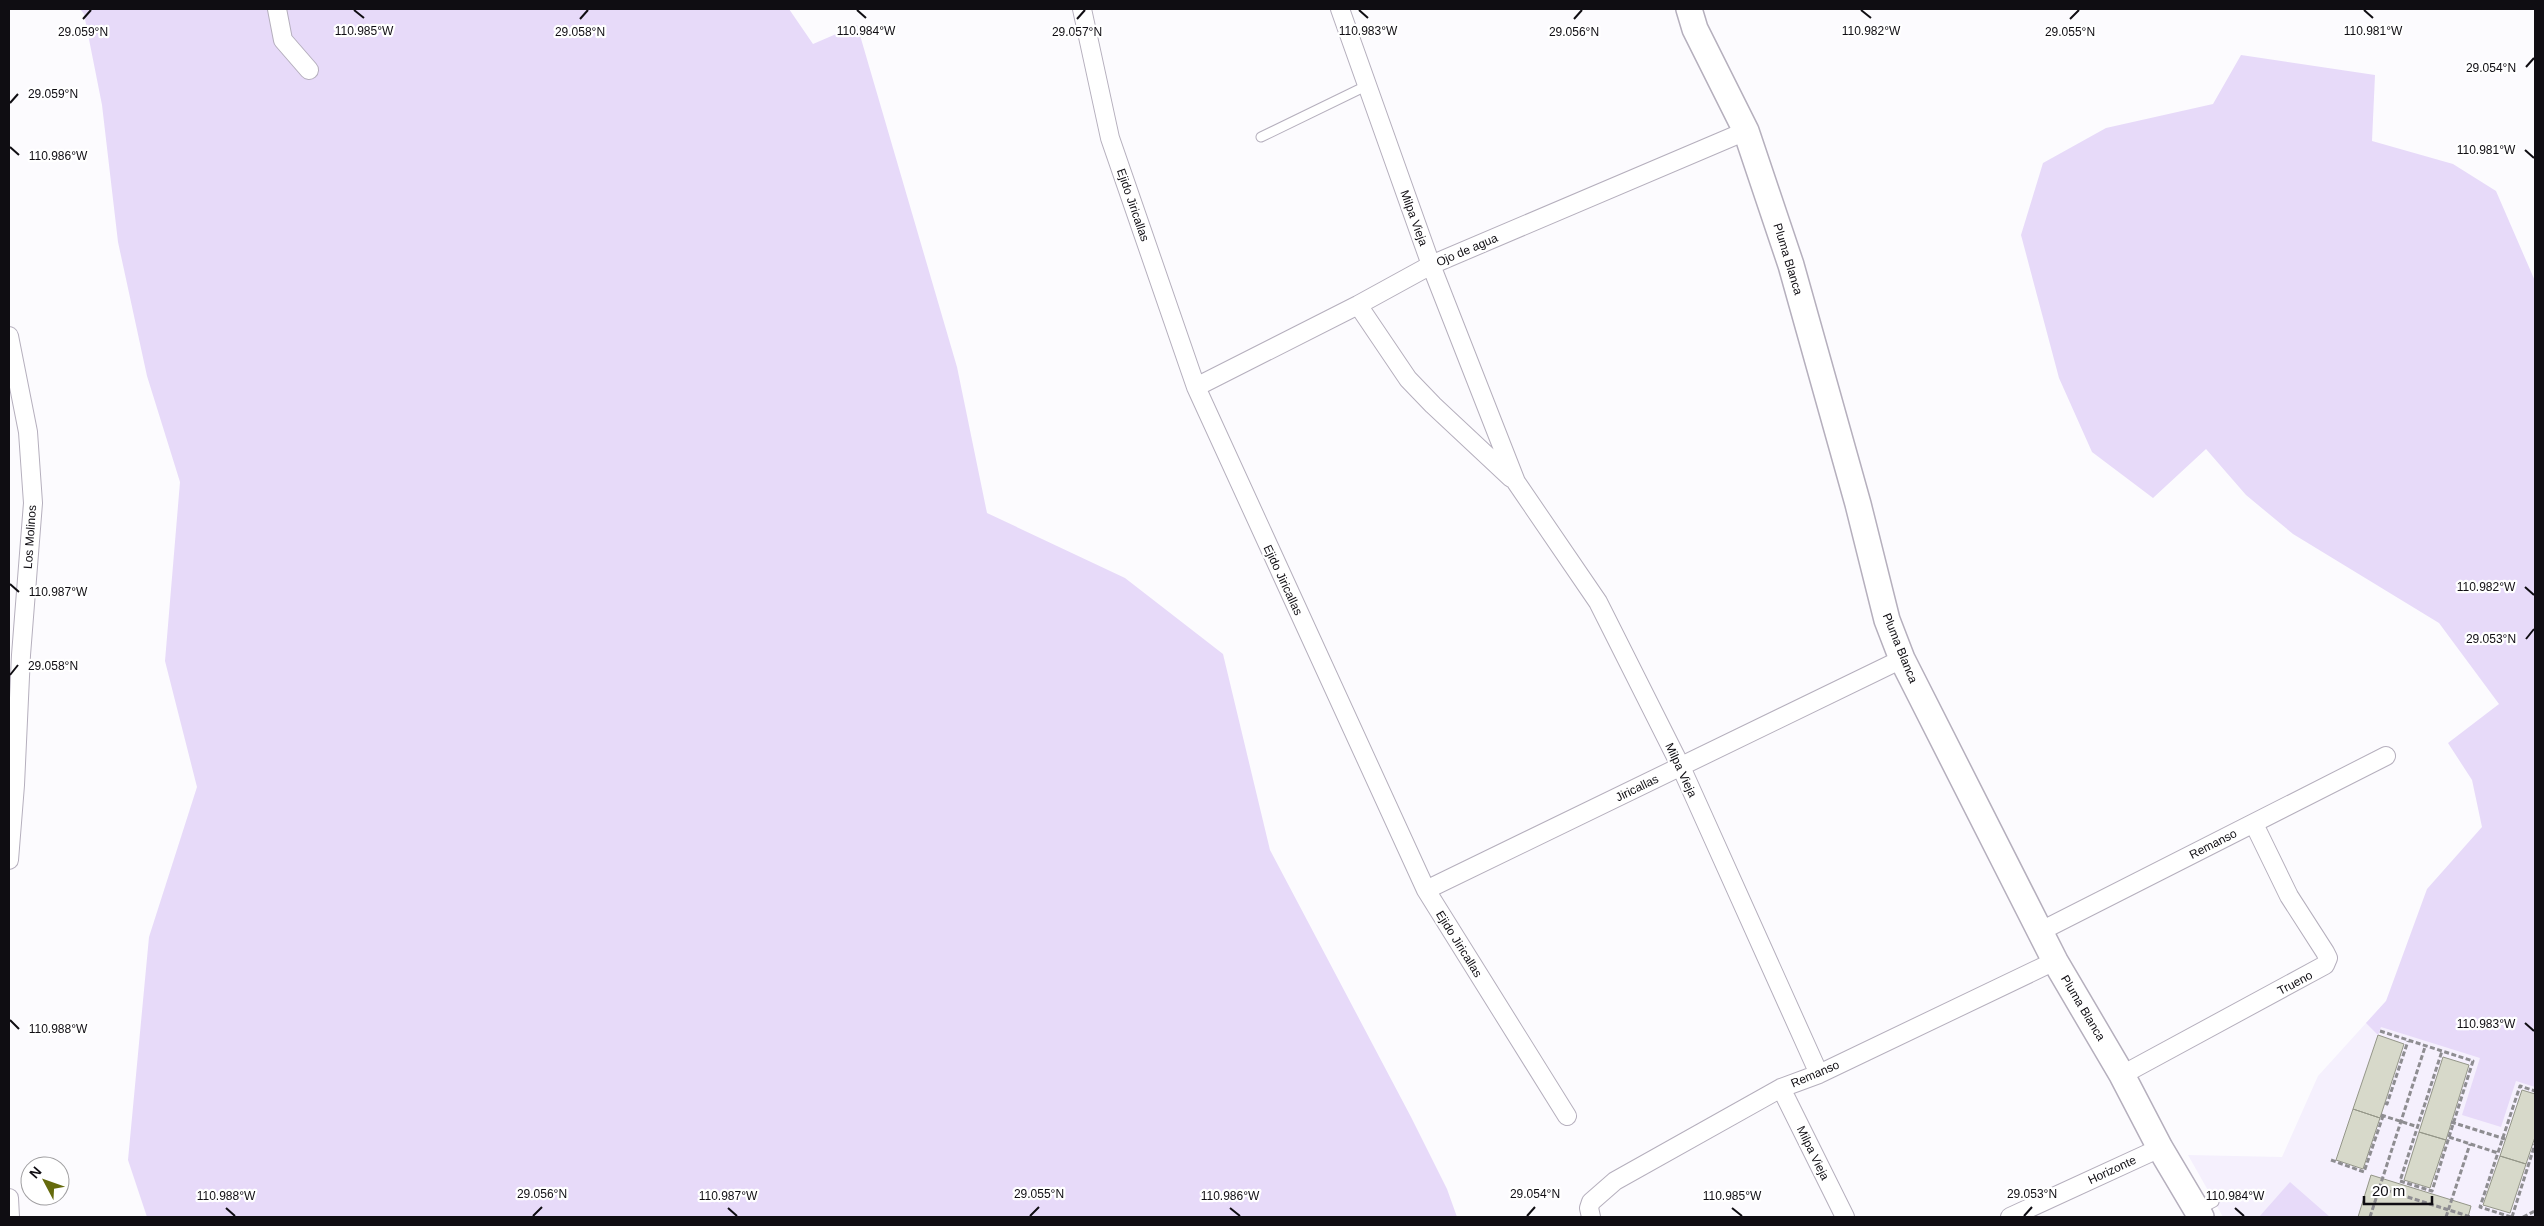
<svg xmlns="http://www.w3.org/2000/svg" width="2544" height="1226" viewBox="0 0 2544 1226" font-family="Helvetica,sans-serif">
  <rect width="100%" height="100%" fill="#fcfbfe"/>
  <path fill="#f5f0fd" d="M2535 947V1217H2223L2188 1155 2282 1157 2318 1076 2386 1001Z"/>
  <path fill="#e7daf9" d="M80 9H789L813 44 857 25 957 367 987 513 1125 578 1223 654 1270 850 1411 1117 1447 1189 1457 1217H147L128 1160 149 937 197 787 165 661 180 482 147 376 118 242 102 105 84 14Z
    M2241 55 2375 75 2372 141 2453 164 2496 191 2535 281V1087L2516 1081 2501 1127 2462 1115 2480 1058 2381 1027 2378 1035 2366 1023 2386 1001 2427 889 2482 827 2472 780 2448 743 2499 704 2439 623 2293 534 2246 495 2206 449 2153 498 2092 452 2059 378 2021 235 2043 163 2106 128 2213 104Z
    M2290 1182 2330 1217H2259Z"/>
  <path fill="#d7d9ca" stroke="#949688" d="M2378 1035 2404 1044 2380 1118 2353 1109Z
    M2443 1057 2469 1065 2446 1140 2419 1132Z
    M2522 1090 2535 1094V1137L2526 1164 2500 1156Z
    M2353 1109 2380 1118 2363 1169 2336 1160Z
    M2419 1132 2446 1140 2430 1188 2404 1180Z
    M2500 1156 2526 1164 2510 1213 2483 1205Z
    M2371 1175 2471 1206 2468 1217H2358Z"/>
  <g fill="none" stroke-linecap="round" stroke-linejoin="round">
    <defs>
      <path id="lane" d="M1261 137 1366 86
        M2199 1210 2214 1202"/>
      <path id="street" d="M277 9 283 40 309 70
        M1082 9 1110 138 1196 387 1426 890 1567 1116
        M1340 9 1431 265 1516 482 1598 602 1681 767 1819 1074
        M1358 305 1408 379 1433 405 1511 478
        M9 336 28 432 33 503 21 655 15 785 9 860
        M1196 387 1358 305 1431 265 1746 131
        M1426 890 1902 659
        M2039 932 2386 756
        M2122 1075 2325 965 2328 958 2325 952 2289 896 2254 824
        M1781 1088 1845 1217
        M9 1198 10 1217
        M1591 1217 1589 1208 1591 1202 1615 1181 1781 1088 1819 1074 2055 961
        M2010 1217 2160 1148"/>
      <path id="secondary" d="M1689 9 1695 29 1746 131 1791 265 1858 504 1887 620 1902 659 2055 961 2122 1075 2160 1148 2201 1217"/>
    </defs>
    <use href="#lane" stroke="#b5afbd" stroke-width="11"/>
    <use href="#street" stroke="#b5afbd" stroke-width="20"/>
    <use href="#secondary" stroke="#b5afbd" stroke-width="28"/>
    <path stroke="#8e8d91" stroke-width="3" stroke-dasharray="5 2.5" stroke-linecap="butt" d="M2380 1031 2473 1061 2432 1191 2400 1181 2442 1051
      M2385 1103 2387 1104 2408 1041
      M2381 1115 2418 1127
      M2451 1122 2505 1139
      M2449 1137 2498 1153
      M2331 1160 2364 1172 2383 1116
      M2379 1188 2471 1217
      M2370 1217 2425 1047
      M2446 1217 2470 1144
      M2511 1217 2480 1207 2520 1086 2535 1091
      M2512 1217 2535 1144
      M2523 1217 2535 1211"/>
    <use href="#lane" stroke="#fff" stroke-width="9"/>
    <use href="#street" stroke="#fff" stroke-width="18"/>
    <use href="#secondary" stroke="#fff" stroke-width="25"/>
  </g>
  <path fill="none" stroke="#0f0d12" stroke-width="2" d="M354 10 364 18M857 10 866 18M1359 10 1368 18M1861 10 1871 18M2364 10 2373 18M83 19 91 10M580 19 588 10M1077 19 1085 10M1574 19 1582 10M2070 19 2079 10M2526 67 2534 58M10 103 18 94M10 147 19 155M2525 150 2534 158M10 584 19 592M2525 587 2534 595M2526 639 2534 629M10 675 18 665M10 1020 19 1029M2525 1023 2534 1031M226 1208 235 1216M728 1208 737 1216M1230 1208 1240 1216M1732 1208 1742 1216M2235 1208 2244 1216M533 1216 542 1207M1030 1216 1039 1207M1527 1216 1535 1207M2024 1216 2032 1207"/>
  <g text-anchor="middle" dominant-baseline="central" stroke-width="4.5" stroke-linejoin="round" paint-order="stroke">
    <g font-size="12" fill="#0f0d12" stroke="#fff">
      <text transform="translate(1133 205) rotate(71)">Ejido Jiricallas</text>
      <text transform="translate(1414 218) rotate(70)">Milpa Vieja</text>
      <text transform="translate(1467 250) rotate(-23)">Ojo de agua</text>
      <text transform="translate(1788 259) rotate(73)">Pluma Blanca</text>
      <text transform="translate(30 537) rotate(-86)">Los Molinos</text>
      <text transform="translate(1283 580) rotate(65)">Ejido Jiricallas</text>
      <text transform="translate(1900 648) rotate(68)">Pluma Blanca</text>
      <text transform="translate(1681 770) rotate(65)">Milpa Vieja</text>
      <text transform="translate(1637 788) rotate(-26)">Jiricallas</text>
      <text transform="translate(2213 844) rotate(-27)">Remanso</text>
      <text transform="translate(1459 944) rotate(58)">Ejido Jiricallas</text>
      <text transform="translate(2295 983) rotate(-28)">Trueno</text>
      <text transform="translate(2083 1008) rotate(59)">Pluma Blanca</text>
      <text transform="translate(1815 1074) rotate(-23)">Remanso</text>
      <text transform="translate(1813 1153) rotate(64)">Milpa Vieja</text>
      <text transform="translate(2112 1170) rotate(-25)">Horizonte</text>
    </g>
  </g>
  <g font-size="12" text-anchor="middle" fill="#0f0d12" stroke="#fff" stroke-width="4.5" stroke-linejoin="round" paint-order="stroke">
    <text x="2373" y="35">110.981°W</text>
    <text x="364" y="35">110.985°W</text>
    <text x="866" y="35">110.984°W</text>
    <text x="1368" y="35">110.983°W</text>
    <text x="1871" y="35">110.982°W</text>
    <text x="83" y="36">29.059°N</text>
    <text x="580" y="36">29.058°N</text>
    <text x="1077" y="36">29.057°N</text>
    <text x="1574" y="36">29.056°N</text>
    <text x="2070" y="36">29.055°N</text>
    <text x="2491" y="72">29.054°N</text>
    <text x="53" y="98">29.059°N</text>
    <text x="2486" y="154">110.981°W</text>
    <text x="58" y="160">110.986°W</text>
    <text x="2486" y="591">110.982°W</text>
    <text x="58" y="596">110.987°W</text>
    <text x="2491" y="643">29.053°N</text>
    <text x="53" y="670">29.058°N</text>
    <text x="2486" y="1028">110.983°W</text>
    <text x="58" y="1033">110.988°W</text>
    <text x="542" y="1198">29.056°N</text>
    <text x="1039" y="1198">29.055°N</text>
    <text x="1535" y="1198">29.054°N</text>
    <text x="2032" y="1198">29.053°N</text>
    <text x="226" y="1200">110.988°W</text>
    <text x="728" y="1200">110.987°W</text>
    <text x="1230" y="1200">110.986°W</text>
    <text x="1732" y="1200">110.985°W</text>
    <text x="2235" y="1200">110.984°W</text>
  </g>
  <rect width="2544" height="1226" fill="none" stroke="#0f0d12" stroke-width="20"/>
  <g transform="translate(45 1181) rotate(311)"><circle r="24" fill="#ffffff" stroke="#9f9ea0"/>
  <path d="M0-4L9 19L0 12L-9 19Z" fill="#656a0c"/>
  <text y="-8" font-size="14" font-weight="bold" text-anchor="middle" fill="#0f0d12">N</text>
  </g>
  <path d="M2364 1196v8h68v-8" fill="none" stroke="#0f0d12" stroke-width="2.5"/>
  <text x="2372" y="1196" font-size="15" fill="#0f0d12" stroke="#ffffff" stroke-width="4" paint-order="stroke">20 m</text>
</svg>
